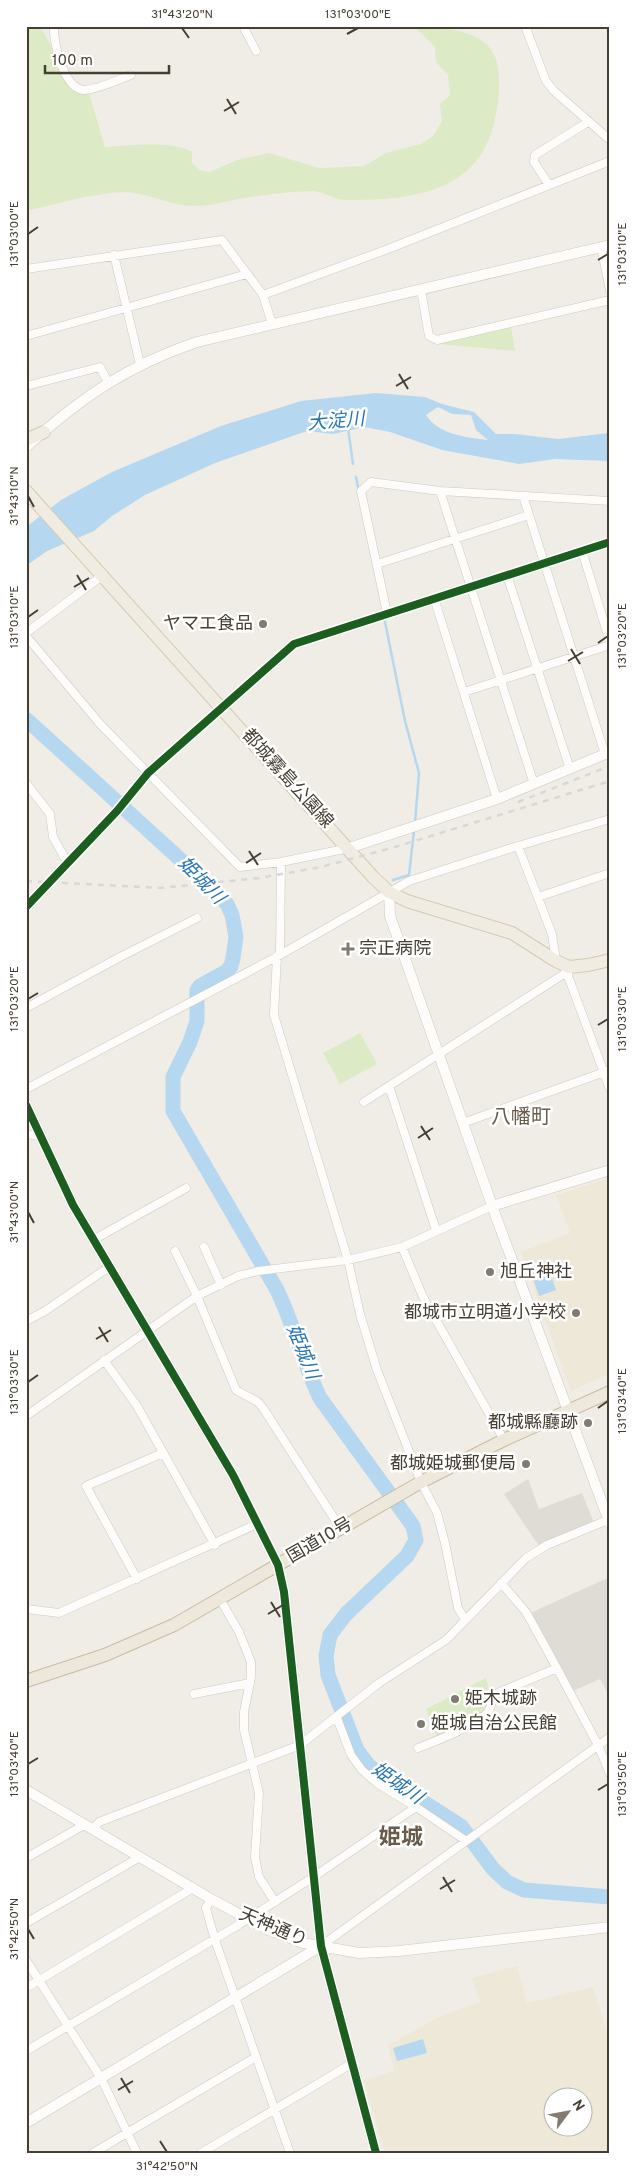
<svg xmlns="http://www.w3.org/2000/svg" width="636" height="2179" viewBox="0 0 636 2179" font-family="Overpass,'Noto Sans JP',sans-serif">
  <rect width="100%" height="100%" fill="#f0ede6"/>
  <path fill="#eee8d8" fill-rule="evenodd" d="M610 1178V1373L571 1391 521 1252 570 1233 556 1195Z
    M517 1966 527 2003 593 1987 610 2042V2153H385L364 2080 394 2071 388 2045 441 2016 480 2002 472 1978ZM554 2096H584V2126H554Z"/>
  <path fill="#dcebc5" d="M26 26H40L53 49 70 87 76 92 89 93 105 147C128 146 172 140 192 152V163L199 170 210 172 237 160 269 153 319 168 364 166 386 153 421 144 433 136 442 121 440 104 450 95 448 75 436 62 435 47 414 26H443L445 29C467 31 492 39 497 63 501 84 499 102 494 123 477 195 408 200 345 200 334 200 324 191 312 191 290 192 267 194 245 198 229 200 212 206 197 206 175 207 155 196 134 193 106 189 55 205 26 211Z
    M511 327 515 351 439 344Z
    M360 1033 377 1064 340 1084 323 1053Z
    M486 1678C487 1683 490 1689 490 1694 489 1718 456 1729 437 1738L426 1709Z"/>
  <path fill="#dfdcd6" d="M528 1479 539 1509 582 1493 593 1521 590 1524 539 1546 504 1494Z
    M610 1577V1691L607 1692 600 1679 573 1691 530 1613Z"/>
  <path fill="#b5d7ef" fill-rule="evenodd" d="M376 393 425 397 442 404 474 412 496 434H515L558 439 609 433 610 461 555 459 519 464 442 450 390 432 364 427 333 434 307 431 215 463 145 495 112 516 94 531 47 551 26 566V527L61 500 112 472 221 426 301 401ZM438 407 452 414 471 415 476 430 488 440C466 437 439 435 426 415Z
    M546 1261 556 1290 539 1296 529 1267Z
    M423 2039 427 2053 397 2061 393 2048Z"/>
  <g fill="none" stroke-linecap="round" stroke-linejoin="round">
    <path stroke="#b5d7ef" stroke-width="2.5" d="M348 428 353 464
      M356 477 359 492
      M384 617 405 721 419 773 415 823
      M393 880 409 875 414 831"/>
    <path stroke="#b5d7ef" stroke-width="15" d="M26 719 215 891 227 904 232 915 236 937 233 958 231 966 227 971 200 986 197 990V1021L190 1042 173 1077V1111L277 1290C294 1325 303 1363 320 1398L413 1526 416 1540 407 1556 346 1614 330 1635 326 1656 328 1675 357 1750 369 1766 386 1778 461 1826 493 1869 507 1882 524 1890 610 1897"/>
    <defs>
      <path id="minor" d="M54 26C53 42 63 87 83 90 94 91 120 79 131 75
        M243 26 256 51
        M525 26 546 81 554 91 610 140
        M549 185 534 162 535 155 588 122
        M601 247 610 290
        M114 255 140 364
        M26 269 222 240 263 295 272 324
        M421 290 429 336 437 340 610 300
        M263 295 388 249 610 161
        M26 336 247 274
        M26 386 100 367 108 382
        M440 491 534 784
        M523 496 605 754
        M582 551 610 642
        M377 564 529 515
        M507 575 570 769
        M434 598 497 799
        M387 613 361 491 371 482 440 491 610 501
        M26 633 103 575
        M26 636 101 725 240 867 281 862 349 848
        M464 692 610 645
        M26 783 50 814 53 837 67 862
        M518 846 552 934 556 961
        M538 897 610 873
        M26 907 117 811 148 773 294 644 610 542
        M280 955 281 862
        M277 956 274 1015 348 1260 360 1314 377 1370 421 1482 437 1513 445 1543 458 1608 465 1620
        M569 967 568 976 610 1089
        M26 1008 120 957 197 918
        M389 1086 436 1230
        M26 1089 280 955 409 881 518 846 610 819
        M364 1102 564 974 569 967
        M463 1123 610 1070
        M26 1134 40 1136
        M93 1240 186 1188
        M204 1247 221 1285
        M402 1247 423 1297 504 1440
        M175 1251 197 1296 236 1390 258 1402 263 1408 341 1529
        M26 1321 45 1311 109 1267
        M104 1360 137 1406 215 1545
        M26 1416 197 1296 238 1276 258 1271 348 1260 402 1247 492 1206
        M137 1579 86 1486 163 1453
        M501 1583 526 1612 546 1648 598 1745 610 1774
        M220 1599 239 1632 251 1662V1677L244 1712V1730L259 1793 255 1857 259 1877 275 1902
        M26 1609 59 1613 257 1524
        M194 1694 250 1683
        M337 1718 351 1755 362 1770 378 1784 416 1807 465 1840
        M418 1748C436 1741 473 1727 487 1713 492 1708 492 1701 493 1695L557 1668
        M93 1829 99 1822 300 1745 379 1683 446 1640 526 1558 547 1545 610 1519
        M26 1858 84 1825
        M211 1899 206 1908 215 1940 290 2153
        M26 1923 140 1857
        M321 1946 610 1737
        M26 1960 101 2078 137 2153
        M26 1988 193 1888
        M26 2051 240 1924 312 1878 416 1807
        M93 2153 256 2057
        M201 2153 351 2064"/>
      <path id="tertiary" d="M26 447C81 398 126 366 197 342L610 245
        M349 848 497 799 610 752
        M389 892 390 916 495 1214 610 1524
        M26 1105 73 1205 233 1475 278 1565 284 1592 321 1946 376 2153
        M492 1206 610 1170
        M26 1790 211 1899 269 1930 303 1943 359 1953 399 1951 610 1927
        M26 2123 321 1946"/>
      <path id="primary" d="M26 440 44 432
        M26 491 373 877 389 892 407 901 512 933 556 961 569 967 588 965 610 960"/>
      <path id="trunk" d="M26 1681 105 1655 174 1625 421 1482 504 1440 610 1392"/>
    </defs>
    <use href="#minor" stroke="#ccc9c3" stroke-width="9"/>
    <use href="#tertiary" stroke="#ccc9c3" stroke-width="11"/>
    <use href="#primary" stroke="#d3cab3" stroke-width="14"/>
    <use href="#trunk" stroke="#c8bba1" stroke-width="14"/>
    <use href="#minor" stroke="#fdfcfb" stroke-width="8"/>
    <use href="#tertiary" stroke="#fdfcfb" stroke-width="10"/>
    <use href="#primary" stroke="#f1ece2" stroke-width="12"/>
    <use href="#trunk" stroke="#eee8dc" stroke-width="12"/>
    <path stroke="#d8d8d7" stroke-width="2.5" stroke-dasharray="6 6" stroke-linecap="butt" d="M518 802 610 766
      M26 881 161 888 259 878 321 867 395 847 610 781"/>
    <defs>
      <path id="cycleway" d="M26 907 117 811 148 773 294 644 610 542
        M26 1105 73 1205 233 1475 278 1565 284 1592 321 1946 376 2153"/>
    </defs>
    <use href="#cycleway" stroke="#fff" stroke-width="11"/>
    <use href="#cycleway" stroke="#1b5e20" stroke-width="8"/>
  </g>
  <path fill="none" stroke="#453e33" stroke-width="2" d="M182 28 189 38M347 34 358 28M227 99 236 114M224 111 239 102M28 234 38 227M598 260 608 254M399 374 408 389M396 386 411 377M28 496 34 507M77 575 86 590M74 587 89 578M28 617 38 610M598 643 608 636M571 649 580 664M568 661 583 652M249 851 258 865M246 863 261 853M28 999 38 993M598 1025 608 1019M421 1126 430 1140M418 1138 433 1128M28 1212 34 1223M99 1327 108 1342M96 1339 111 1330M28 1382 38 1375M598 1408 608 1401M271 1602 280 1617M268 1614 283 1605M28 1764 38 1758M598 1790 608 1784M443 1877 452 1892M440 1889 455 1880M28 1929 34 1939M121 2078 130 2093M118 2090 133 2081M160 2141 167 2152"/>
  <g fill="#817b72" stroke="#fff" stroke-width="2">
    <circle cx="263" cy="624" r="5"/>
    <path d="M345.5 941.5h5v5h5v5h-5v5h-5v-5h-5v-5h5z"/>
    <circle cx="490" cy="1272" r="5"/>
    <circle cx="576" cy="1313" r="5"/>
    <circle cx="588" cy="1423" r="5"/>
    <circle cx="526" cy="1464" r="5"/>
    <circle cx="455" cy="1699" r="5"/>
    <circle cx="421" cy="1724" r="5"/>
  </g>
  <g text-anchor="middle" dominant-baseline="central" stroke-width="5" stroke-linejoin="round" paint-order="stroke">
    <g font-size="18" fill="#453e33" stroke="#fff" text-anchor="end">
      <text x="253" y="624">ヤマエ食品</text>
      <text x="359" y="949" text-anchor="start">宗正病院</text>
      <text x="500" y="1272" text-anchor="start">旭丘神社</text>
      <text x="566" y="1313">都城市立明道小学校</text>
      <text x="578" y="1423">都城縣廳跡</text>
      <text x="516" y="1464">都城姫城郵便局</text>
      <text x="465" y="1699" text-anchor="start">姫木城跡</text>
      <text x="431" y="1724" text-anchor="start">姫城自治公民館</text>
    </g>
    <g font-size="18" fill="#453e33" stroke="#fff">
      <text transform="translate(287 779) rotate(48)">都城霧島公園線</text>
      <text transform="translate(320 1541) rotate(-30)">国道10号</text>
      <text transform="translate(273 1928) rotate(23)">天神通り</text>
    </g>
    <g font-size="19" font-style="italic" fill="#2876b5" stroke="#fff">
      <text transform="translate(336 422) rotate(-5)">大淀川</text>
      <text transform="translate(201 881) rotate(46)">姫城川</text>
      <text transform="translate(302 1352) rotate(68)">姫城川</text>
      <text transform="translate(397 1784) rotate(35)">姫城川</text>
    </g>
    <g font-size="20" fill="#685d4a" stroke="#fff">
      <text x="521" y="1118">八幡町</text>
    </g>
    <g font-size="22" font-weight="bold" fill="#685d4a" stroke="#fff">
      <text x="401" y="1838">姫城</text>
    </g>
  </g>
  <rect width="636" height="2179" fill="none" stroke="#ffffff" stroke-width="55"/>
  <g transform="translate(568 2112) rotate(58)"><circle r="24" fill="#ffffff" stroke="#b5b2ad"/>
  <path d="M0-4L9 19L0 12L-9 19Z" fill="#817b72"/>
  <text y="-8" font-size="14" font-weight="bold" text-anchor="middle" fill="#453e33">N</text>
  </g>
  <path d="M45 65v8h124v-8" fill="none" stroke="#453e33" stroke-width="2.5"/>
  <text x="52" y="65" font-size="15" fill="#453e33" stroke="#ffffff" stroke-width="4" paint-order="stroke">100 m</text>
  <rect x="28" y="28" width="580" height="2124" fill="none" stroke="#453e33" stroke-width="2"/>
  <g font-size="12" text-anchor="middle" fill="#453e33">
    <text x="182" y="18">31°43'20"N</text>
    <text x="358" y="18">131°03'00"E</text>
    <text transform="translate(14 234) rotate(-90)" y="4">131°03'00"E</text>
    <text transform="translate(622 254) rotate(-90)" y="4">131°03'10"E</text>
    <text transform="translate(14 496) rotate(-90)" y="4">31°43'10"N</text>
    <text transform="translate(14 617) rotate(-90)" y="4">131°03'10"E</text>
    <text transform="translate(622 636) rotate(-90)" y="4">131°03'20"E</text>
    <text transform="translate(14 999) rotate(-90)" y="4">131°03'20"E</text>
    <text transform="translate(622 1019) rotate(-90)" y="4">131°03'30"E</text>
    <text transform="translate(14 1212) rotate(-90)" y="4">31°43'00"N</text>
    <text transform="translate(14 1382) rotate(-90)" y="4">131°03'30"E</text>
    <text transform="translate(622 1401) rotate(-90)" y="4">131°03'40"E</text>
    <text transform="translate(14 1764) rotate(-90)" y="4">131°03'40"E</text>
    <text transform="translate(622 1784) rotate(-90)" y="4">131°03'50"E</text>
    <text transform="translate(14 1929) rotate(-90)" y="4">31°42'50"N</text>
    <text x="167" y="2170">31°42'50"N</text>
  </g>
</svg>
